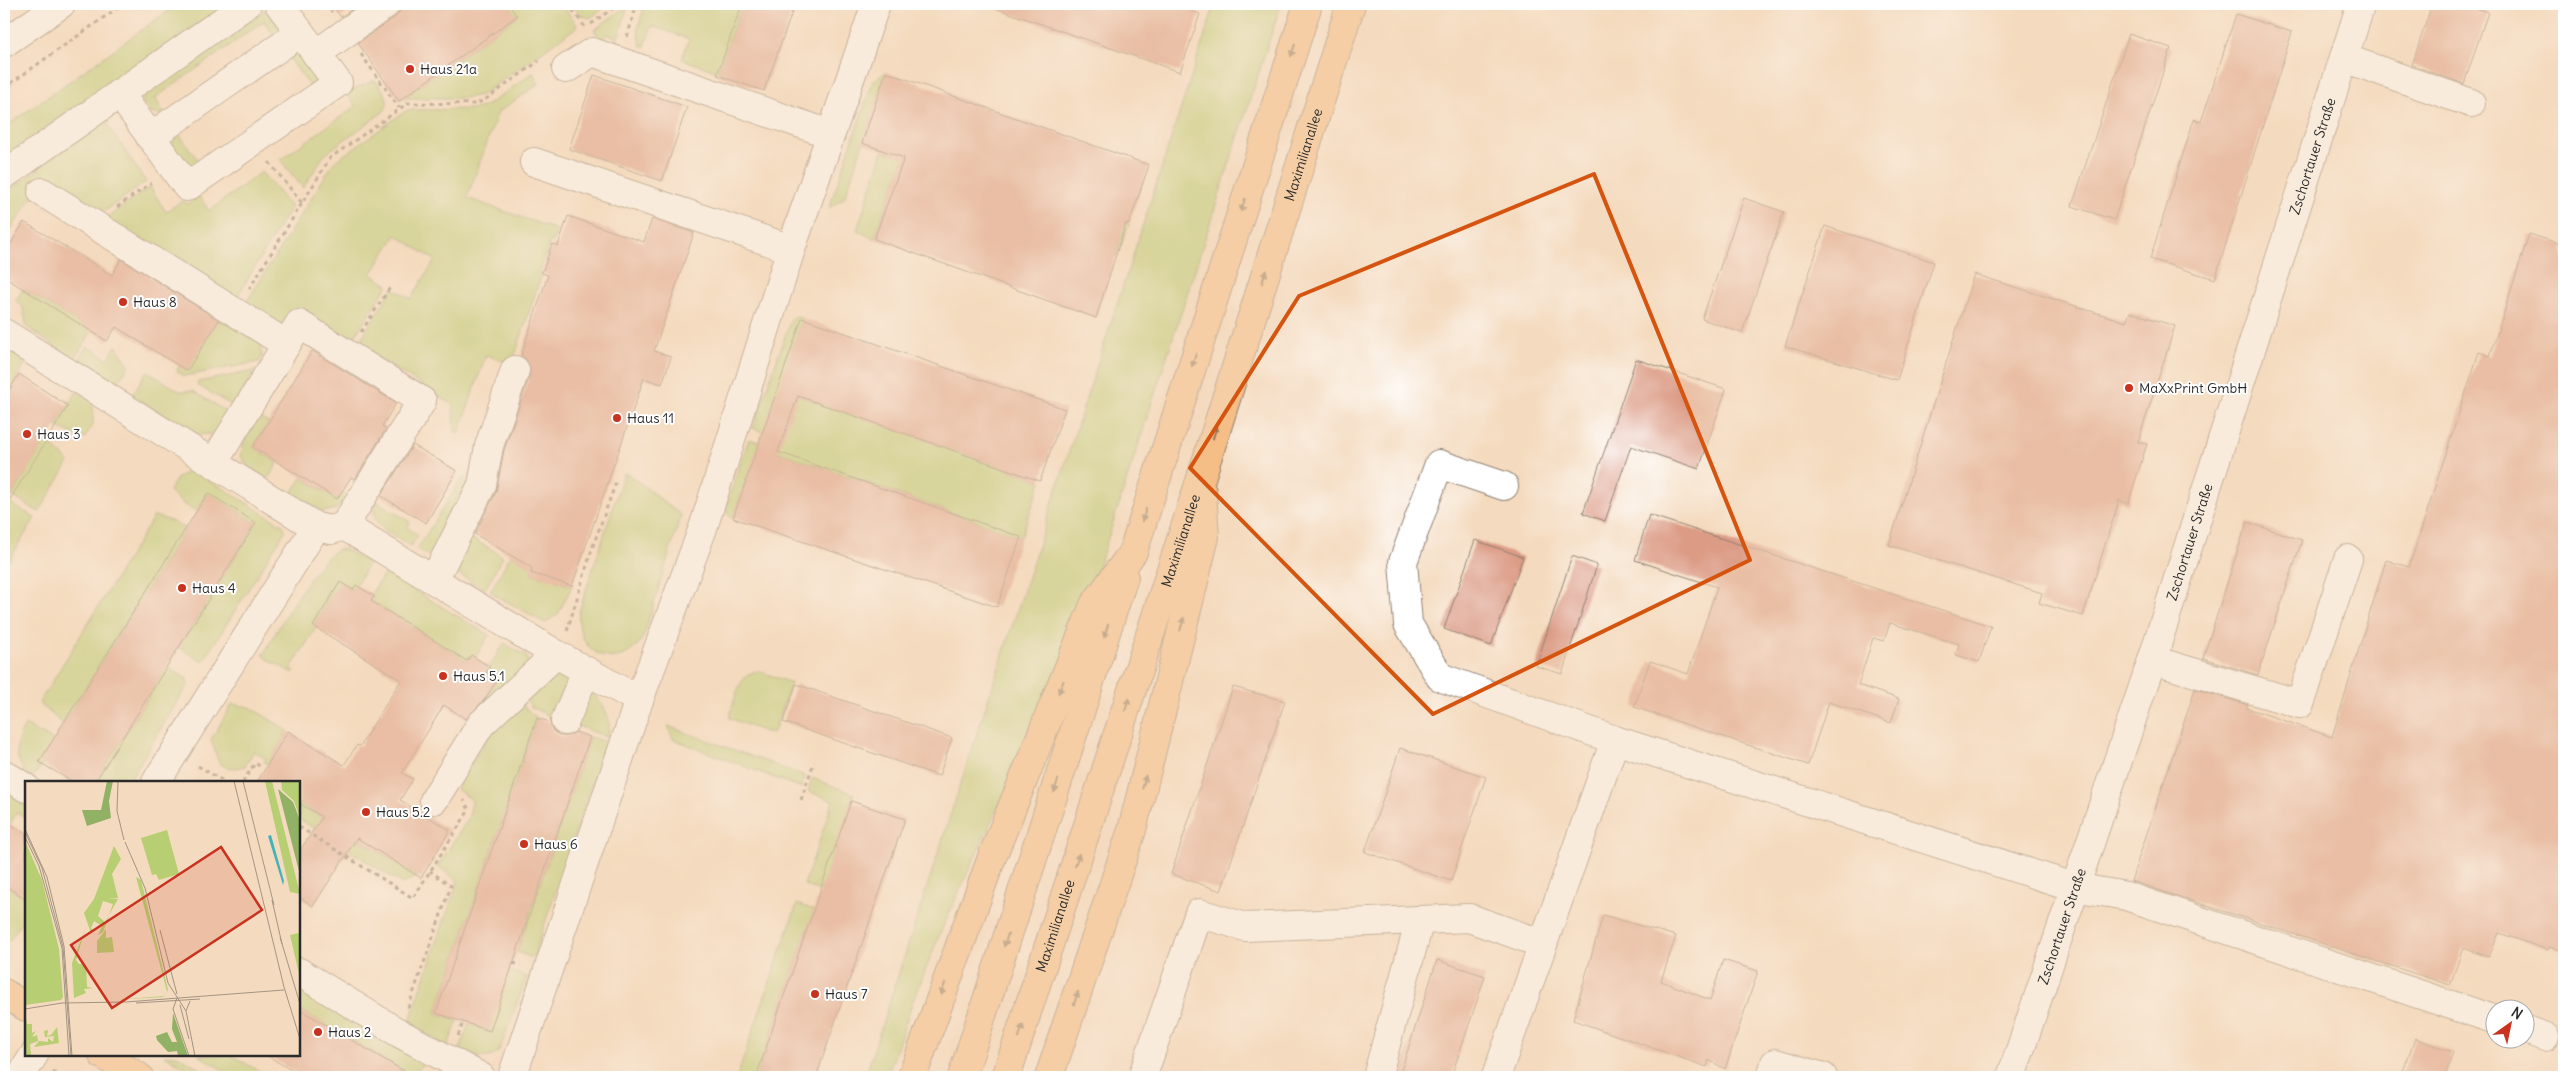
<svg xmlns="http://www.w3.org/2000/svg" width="2568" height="1081" viewBox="0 0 2568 1081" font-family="Delius,sans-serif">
  <rect width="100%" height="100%" fill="#fff"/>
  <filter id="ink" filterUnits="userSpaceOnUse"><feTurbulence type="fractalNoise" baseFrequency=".02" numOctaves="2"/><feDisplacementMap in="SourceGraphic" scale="10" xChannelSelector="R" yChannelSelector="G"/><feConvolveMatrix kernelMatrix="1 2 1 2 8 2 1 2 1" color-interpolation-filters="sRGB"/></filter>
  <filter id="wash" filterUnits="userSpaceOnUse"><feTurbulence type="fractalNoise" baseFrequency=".0096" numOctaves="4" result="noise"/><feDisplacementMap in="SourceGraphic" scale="20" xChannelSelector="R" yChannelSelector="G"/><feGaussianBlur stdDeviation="1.12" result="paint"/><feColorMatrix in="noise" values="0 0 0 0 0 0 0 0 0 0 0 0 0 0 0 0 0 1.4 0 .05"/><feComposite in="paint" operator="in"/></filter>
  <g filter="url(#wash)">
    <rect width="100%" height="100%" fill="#f4dabe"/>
    <path fill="#b7ce73" stroke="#717c4f" d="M178 4H227L4 158V128Z
      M508 4H562L578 26 481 95 465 98H408L399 101 517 16Z
      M572 4H609L590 18 580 15Z
      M645 4H742L718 72 682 59 689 39 652 26 645 46H641L638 29Z
      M1215 4H1281L1095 578 1057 678 941 931 913 1001 887 1077H865Z
      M628 5 618 38 608 34 601 40 594 30Z
      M264 10 269 11 280 26 274 36 264 21 155 98 164 113 160 115 150 113 142 101 147 90Z
      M295 53C305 55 318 72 315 82L310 87 288 56Z
      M886 72 845 197 829 208 873 81Z
      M533 73 539 84 498 112 467 198 557 230 553 242 550 241 539 275 541 276 512 364 486 355 459 433 455 432 453 405 357 345 393 288 411 299 435 260 396 235 371 274 388 285 351 342 299 309 284 331 244 306 334 162 407 110 475 109 486 106Z
      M375 80C383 91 393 100 383 112L333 148 323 157 303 188 280 160 356 106 345 93Z
      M107 119 109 127 146 182 99 215 43 181 4 240V195L54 156Z
      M178 133 201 164C198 166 196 168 193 168 183 169 172 147 173 139Z
      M894 142 1129 224 1116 257 896 179 874 239 857 230 883 151 890 153Z
      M261 172 291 207 235 300 105 219 150 187 166 212 182 201 188 204 199 196 209 211Z
      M23 289 92 331 74 360 27 327 22 305 16 301Z
      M222 314 260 342 262 356 259 362 184 376 177 371 179 366 187 370Z
      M796 317 802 318 779 389 1041 481 1021 537 759 445 733 518C727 516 726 511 726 505L749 439 759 442 763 432 753 428 791 319Z
      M87 346 108 359 116 346 129 365 116 385 78 361Z
      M7 351 27 361 4 399V357Z
      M147 371 179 391H193L228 413 218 430 211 434 196 435 132 395Z
      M255 371 233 406 197 385 198 382Z
      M77 391 93 401V425L84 439 56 426Z
      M259 417 268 423 253 447 278 463 268 479 248 467 241 456 244 442Z
      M45 442 56 449 69 462 39 512 12 496Z
      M192 469 284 526 285 531 204 660H199L179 647 256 523 208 493 196 511 182 503 169 491 177 478Z
      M624 473 631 476 681 515 644 635C623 676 574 656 579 612Z
      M463 477 471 489 445 540 427 555 417 549Z
      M302 478 337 499 342 492 348 496 336 509 323 512 291 494Z
      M375 500 410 522 407 528 418 535 411 546C391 534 368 526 375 500Z
      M8 502 35 518 4 568V509Z
      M154 516 171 521 185 529 63 724 39 703Z
      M523 533H544L531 573 572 586 558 614 545 623 490 592Z
      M467 536 503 556 485 589 457 573 461 548Z
      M339 549 346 550 369 563 353 590 340 582 313 625 316 628 291 668 295 671 293 673 269 660 263 655C276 633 318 555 339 549Z
      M385 573 489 635 475 658 467 661 371 601 374 596 371 594Z
      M504 643 527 657 529 665 470 722 497 680 486 673Z
      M167 667 187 679 188 685 128 782H95Z
      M556 670 568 678 554 718 531 707 524 695Z
      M759 671 791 683 774 732H765L729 718C735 701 738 672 759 671Z
      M588 691C603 701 614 719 607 737L575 725Z
      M520 699 525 708 537 718 436 1013 458 1021 447 1047 409 1023 458 881 438 866 468 819 472 803 471 799 456 789 499 718Z
      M232 704 250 707 288 731 268 764 264 762 266 759 254 751 245 766 230 769 219 763 211 740Z
      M25 725 53 740 44 764 31 778C14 762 13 745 25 725Z
      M668 726 805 776 801 788 673 739Z
      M590 737 606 742 533 958 517 952Z
      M812 778 854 794 821 891 804 885 833 801 808 791Z
      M4 785 26 799V818L17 812 10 824 4 820Z
      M299 803 418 876 403 884 299 819Z
      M4 885 26 899V916L9 941 4 938Z
      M797 904 814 910 756 1077H737Z
      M510 971 527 977 499 1051C486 1063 474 1056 459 1051L469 1024 489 1031Z
      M299 985 424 1061 414 1077 299 1009Z
      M164 1055H177L215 1077H202Z
      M198 1055H231L269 1077H235Z"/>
    <g id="blocks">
      <path fill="#dc9b85" d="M331 4H359L341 17Z
        M401 4H508L517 16 399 101 358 43 395 17 400 11Z
        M742 4H795L764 91 717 75Z
        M993 4H1170L1200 14 1180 72 992 7Z
        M2432 4H2463L2488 12 2464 84 2412 65Z
        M2236 14 2292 32 2215 279 2150 259 2194 119 2201 122Z
        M2129 34 2171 48 2114 220 2072 206Z
        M886 72 1149 165 1129 224 1126 223 1096 318 874 239 904 158 862 143Z
        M594 75 687 107 662 181 569 149Z
        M1744 198 1784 212 1742 333 1702 319Z
        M568 216 644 242 652 219 694 233 654 351 671 357 662 384 644 378 572 586 531 573 532 568 475 534 496 492 504 450 530 375V367L526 359 521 355 548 275 542 273 552 244 558 246Z
        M24 222 112 275 121 259 219 320 187 371 116 327 107 341 4 277V255Z
        M1825 226 1934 262 1897 380 1785 346Z
        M2529 234 2564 245V951L2549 947 2548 950 2499 933 2489 957 2463 948 2450 985 2131 881 2195 689 2248 705 2247 708 2332 737 2386 560 2409 567 2479 352 2490 356Z
        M1974 274 2126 322 2130 312 2175 326 2138 442 2147 444 2128 504 2119 500 2083 616 2039 603 2042 593 1889 545Z
        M802 318 1065 409 1040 481 798 396 778 452 1021 537 997 607 733 518Z
        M312 351 396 403 382 426 386 429 355 479 351 477 337 499 253 447Z
        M1636 359 1726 389 1699 469 1631 446 1605 521 1583 513Z
        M19 374 68 406 4 509V399Z
        M413 445 457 471 426 523 381 496Z
        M208 493 256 523 95 782H73L39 762Z
        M1649 515 1991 626 1979 662 1956 655 1959 644 1890 623 1884 641 1873 638 1858 685 1899 699 1891 723 1829 702 1808 765 1634 707 1650 661 1688 674 1717 587 1635 560Z
        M2247 522 2302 540 2258 675 2203 658Z
        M1475 540 1523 557 1491 646 1444 629Z
        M1572 556 1597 565 1562 674 1536 666Z
        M340 582 353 590 356 585 374 596 371 601 467 661 471 655 490 667 486 672 497 680 485 699 466 719 444 705 402 773 413 779 400 800 450 830 421 878 357 838 313 906 299 897V852L322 817 299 803V782H257L288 731 344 765 357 745 360 746 401 680 313 626Z
        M796 684 952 738 939 776 783 722Z
        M1233 687 1285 701 1221 891 1171 874Z
        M537 718 550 722 552 730 559 736H567L576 732 590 737 490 1031 436 1013Z
        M1400 748 1486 777 1451 881 1365 852Z
        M851 801 905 819 816 1077H756Z
        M4 820 26 834V899L4 885Z
        M1603 915 1676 936 1661 981 1710 1000 1723 960 1758 971 1725 1069 1709 1060 1707 1067 1573 1020Z
        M1437 960 1485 976 1475 1007 1451 1077H1399Z
        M299 1009 414 1077H303L266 1055H299Z
        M2415 1038 2453 1052 2445 1077H2401Z"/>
    </g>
  </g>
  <g filter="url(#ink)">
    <use href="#blocks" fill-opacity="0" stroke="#908274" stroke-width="1"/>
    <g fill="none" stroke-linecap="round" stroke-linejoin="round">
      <defs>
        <g id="minor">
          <path d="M4 43 61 4"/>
          <path d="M316 54 386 4"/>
          <path d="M2344 58 2471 103"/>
          <path d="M566 69 592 52 830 134"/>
          <path d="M119 93 187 187 338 83 279 4"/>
          <path d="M150 137 300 33"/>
          <path d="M534 162 791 249"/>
          <path d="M4 175 247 4"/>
          <path d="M42 192 286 344"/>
          <path d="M4 333 316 527 331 530 344 526 422 401 299 324 214 462"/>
          <path d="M1504 486 1439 464 1403 562 1408 624 1440 677 1615 740 2074 887 2126 896 2496 1020"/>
          <path d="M344 526 556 654 639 700"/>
          <path d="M434 580 482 485 489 446 515 370"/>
          <path d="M2152 660 2300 704 2348 559"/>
          <path d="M565 721 586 671"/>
          <path d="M4 774 26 788"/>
          <path d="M156 782 316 527"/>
          <path d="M434 800 481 724 556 654"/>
          <path d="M299 972 399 1033 481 1077"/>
          <path d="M2526 1030 2545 1037"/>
          <path d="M1144 1072 1199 913 1245 927 1469 918 1543 944"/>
          <path d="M20 1077 34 1055"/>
          <path d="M512 1077 639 700 703 528 791 249 876 4"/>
          <path d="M1377 1077 1420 920"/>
          <path d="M1496 1077 1615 740"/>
          <path d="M1771 1077 1775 1063 1823 1077"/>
          <path id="s1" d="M2011 1077 2152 660 2361 4"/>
        </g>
        <path id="major" d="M4 993 26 1007
          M103 1055 139 1077"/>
        <g id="highway">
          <path d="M912 1077 992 857 1094 605 1133 552 1308 4"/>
          <path d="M962 1077 1124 577"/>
          <path id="s2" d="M1006 1077 1201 478 1351 4"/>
          <path d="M1049 1077 1132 830 1205 537 1202 492"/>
        </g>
      </defs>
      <use href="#minor" stroke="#908274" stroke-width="30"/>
      <use href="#major" stroke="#908274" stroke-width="30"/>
      <use href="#highway" stroke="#908274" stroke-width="30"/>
      <path stroke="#908274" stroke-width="3" stroke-dasharray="4 4" stroke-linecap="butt" d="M326 4 332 12
        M568 4 585 27
        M591 24 619 4
        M627 37 637 4
        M361 54 399 108
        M4 88 123 4
        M269 162 302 203
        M117 207 151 183
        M249 289 330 158 408 103 476 104 486 99 539 61
        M361 332 391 286
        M567 631 593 546 616 482
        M198 766 225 782
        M243 782 255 763 261 767
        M801 800 814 762
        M299 827 413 898 469 810 464 800
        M513 963 521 965
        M408 1008 451 886 430 871
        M458 1036 463 1022
        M53 1072 61 1077"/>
      <use href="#minor" stroke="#fff" stroke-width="28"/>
      <use href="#major" stroke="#f6be87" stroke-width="28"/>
      <use href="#highway" stroke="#f6be87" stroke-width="28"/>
    </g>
    <defs><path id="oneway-solid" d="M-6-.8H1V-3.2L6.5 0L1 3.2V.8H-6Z" transform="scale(1.25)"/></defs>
    <g fill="#907459">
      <use href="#oneway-solid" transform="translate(1293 50) rotate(108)"/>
      <use href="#oneway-solid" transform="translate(1243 205) rotate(108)"/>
      <use href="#oneway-solid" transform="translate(1264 277) rotate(-72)"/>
      <use href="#oneway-solid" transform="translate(1194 360) rotate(108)"/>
      <use href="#oneway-solid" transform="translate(1215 432) rotate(-72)"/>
      <use href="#oneway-solid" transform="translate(1144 515) rotate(108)"/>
      <use href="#oneway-solid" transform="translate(1182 624) rotate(-75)"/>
      <use href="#oneway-solid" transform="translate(1106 631) rotate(108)"/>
      <use href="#oneway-solid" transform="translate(1061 687) rotate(112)"/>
      <use href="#oneway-solid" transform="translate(1127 705) rotate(-72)"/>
      <use href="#oneway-solid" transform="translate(1144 782) rotate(-76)"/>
      <use href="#oneway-solid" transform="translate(1056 786) rotate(108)"/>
      <use href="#oneway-solid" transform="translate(1077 860) rotate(-72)"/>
      <use href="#oneway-solid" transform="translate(1006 940) rotate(108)"/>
      <use href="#oneway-solid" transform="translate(943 989) rotate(109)"/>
      <use href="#oneway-solid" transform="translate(1076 998) rotate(-72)"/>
      <use href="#oneway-solid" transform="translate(1021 1031) rotate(-72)"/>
    </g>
  </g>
  <path d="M0 0H2568V1081H0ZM1594 174 1750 560 1433 714 1190 468 1299 296Z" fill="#f4dabe" fill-opacity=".55" fill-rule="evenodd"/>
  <path fill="none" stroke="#d5540f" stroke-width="4" stroke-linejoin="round" d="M1594 174 1750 560 1433 714 1190 468 1299 296Z"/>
  <g fill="#c8321e" stroke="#fff" stroke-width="2">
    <circle cx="410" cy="69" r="5"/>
    <circle cx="123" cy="302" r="5"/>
    <circle cx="2129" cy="388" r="5"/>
    <circle cx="617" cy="418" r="5"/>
    <circle cx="27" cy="434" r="5"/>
    <circle cx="182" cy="588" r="5"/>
    <circle cx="443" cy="676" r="5"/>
    <circle cx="366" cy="812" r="5"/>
    <circle cx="524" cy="844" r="5"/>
    <circle cx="815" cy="994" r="5"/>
    <circle cx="318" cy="1032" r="5"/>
  </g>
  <g text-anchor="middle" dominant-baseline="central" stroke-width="4" stroke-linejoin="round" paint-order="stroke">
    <g font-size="14" fill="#2b2b2b" stroke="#fff" text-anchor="start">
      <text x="420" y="69">Haus 21a</text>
      <text x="133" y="302">Haus 8</text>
      <text x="2139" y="388">MaXxPrint GmbH</text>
      <text x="627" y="418">Haus 11</text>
      <text x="37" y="434">Haus 3</text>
      <text x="192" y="588">Haus 4</text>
      <text x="453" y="676">Haus 5.1</text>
      <text x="376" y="812">Haus 5.2</text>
      <text x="534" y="844">Haus 6</text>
      <text x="825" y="994">Haus 7</text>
      <text x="328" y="1032">Haus 2</text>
    </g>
    <g font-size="14" fill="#2b2b2b" stroke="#fff">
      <text stroke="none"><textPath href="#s2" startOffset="969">Maximilianallee</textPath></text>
      <text stroke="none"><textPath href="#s1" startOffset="969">Zschortauer Straße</textPath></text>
      <text stroke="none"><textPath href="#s2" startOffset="564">Maximilianallee</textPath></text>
      <text stroke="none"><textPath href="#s1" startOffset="564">Zschortauer Straße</textPath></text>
      <text stroke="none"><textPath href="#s2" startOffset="159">Maximilianallee</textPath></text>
      <text stroke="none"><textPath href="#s1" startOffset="159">Zschortauer Straße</textPath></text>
    </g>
  </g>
  <g transform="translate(25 781)">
    <rect width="275" height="275" fill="#f4dabe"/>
    <path d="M240 0H247L275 113 265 111ZM256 0H275V37L269 20 257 9ZM142 49 154 93 134 99 131 93 127 94 116 57ZM0 60 17 99 34 168 38 216 36 219 0 224ZM89 65 96 78 87 93 93 117H83L93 118 84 134 88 123 78 120 73 135 80 141 84 135 78 151 73 154 77 145 69 140 66 147 68 149 66 152 59 132 69 118ZM111 96 116 99 143 209 138 216 90 219 139 215 142 210ZM81 148V157L87 156 89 171 72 172V160ZM60 149 51 179 54 183 61 184 62 206 68 207 59 208 61 212 49 217 47 182ZM274 152 275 158V197L265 154ZM0 231 2 243H7V252L11 250 7 256 12 254 13 260 5 263 6 274 0 275ZM32 246 34 262 9 266 14 260 23 261V257L28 261 29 255 20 256 19 250 23 249 22 255 26 254Z" fill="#b7ce73"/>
    <path d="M82 0H88L84 20 86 37 62 45 57 29H76ZM253 8 268 21 275 39V94ZM148 232 163 275H153L152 270 143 271 132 259 131 255 142 251 147 261H152L147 248Z" fill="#91b165"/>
    <path d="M246 54 259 100 258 104 243 55Z" fill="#43b3ba"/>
    <path fill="none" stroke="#a49483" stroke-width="1" d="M93 0 92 30 99 59M209 0 259 206 275 258M218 0 249 124M0 48 22 96 39 165 47 275M0 51 17 87 38 166 46 275M0 56 14 85 37 167 44 275M100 61 120 107 143 202 161 230M247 119 257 163M135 149 152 213M255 156 275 223M152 217 148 228 164 275M165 220 161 230 170 275M111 222 175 218M155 224 164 258M0 228 37 222 101 221 259 209"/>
    <path fill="#c8321e" fill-opacity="0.15" stroke="#c8321e" stroke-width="2.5" d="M196 66 237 129 87 227 46 164Z"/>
    <rect width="275" height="275" fill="none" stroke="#2b2b2b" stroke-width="2.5"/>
  </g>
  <rect width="2568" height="1081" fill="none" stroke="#fff" stroke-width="20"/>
  <g transform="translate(2510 1024) rotate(33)"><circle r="24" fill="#ffffff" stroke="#aaaaaa"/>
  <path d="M0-4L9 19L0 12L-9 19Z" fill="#c8321e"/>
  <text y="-8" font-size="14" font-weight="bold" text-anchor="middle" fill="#2b2b2b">N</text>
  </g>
</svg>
